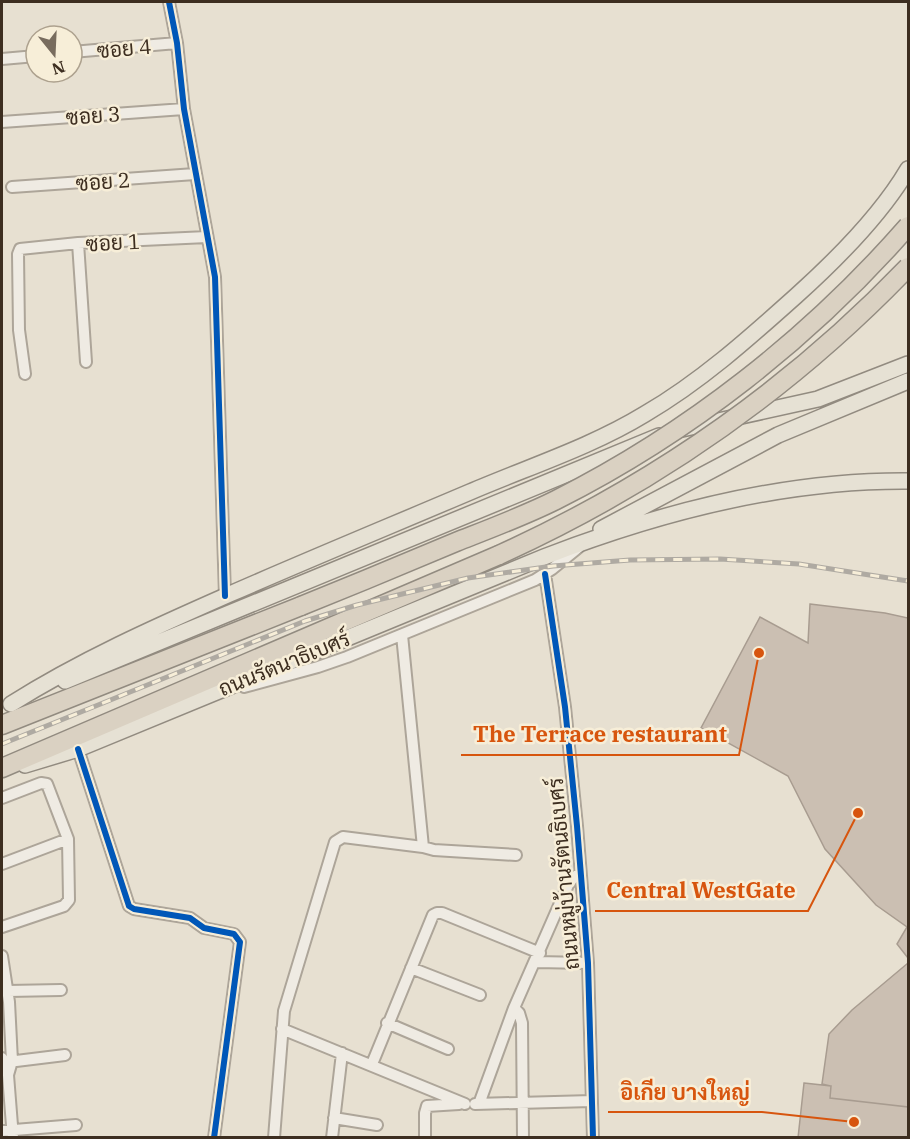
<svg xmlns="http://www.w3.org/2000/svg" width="910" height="1139" viewBox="0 0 910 1139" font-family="'IBM Plex Serif',Sarabun,serif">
  <rect width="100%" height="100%" fill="#e7e0d1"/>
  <path fill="#cbbfb2" stroke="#a89c90" stroke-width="1.5" d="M810 604 885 613 908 618V958L897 944 907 927 876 905 825 849 788 776 701 728 760 617 808 643Z
    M908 963V1107L830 1098 831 1086 822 1084 829 1034 852 1010Z
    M804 1083 831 1086 830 1098 908 1107V1138H798Z"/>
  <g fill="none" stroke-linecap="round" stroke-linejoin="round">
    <defs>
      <path id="street" d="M169 2 177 43 184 109 215 277 225 596
        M72 52 177 43
        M2 59 36 56
        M2 122 184 109
        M12 187 195 174
        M78 243 86 362
        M25 374 19 330 18 254 20 249 78 243 207 237
        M545 574 565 707 577 826 588 963 593 1138
        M402 635 423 847 434 850 516 855
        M244 687 318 667 347 657 535 580 552 569 579 547
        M78 749 129 906 134 909 190 918 204 928 234 934 240 942 214 1138
        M2 798 41 783 47 784 68 839 69 900 64 906 2 927
        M2 864 68 839
        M2 956 9 1002 12 1061 8 1075
        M536 962 588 963
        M411 968 480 995
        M8 991 61 990
        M514 1008 519 1013 522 1023 523 1138
        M387 1023 448 1049
        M282 1029 465 1104
        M2 1058 8 1075 13 1138
        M8 1062 65 1055
        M372 1064 433 915 437 913H442L540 953
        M475 1104 592 1101
        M479 1104 514 1008 568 885 573 878 580 873
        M334 1118 377 1125
        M2 1131 76 1125
        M274 1138 284 1011 335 842 343 837 423 847
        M332 1138 342 1053
        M425 1138V1113L427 1106 459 1104"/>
      <path id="primary" d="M682 429 818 399 908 364
        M601 529 778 435 908 381
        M65 681 659 436
        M11 704C81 660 155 627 230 594 310 559 390 526 470 492 528 467 591 447 645 414 700 382 748 339 796 296 836 260 881 215 908 169
        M25 765 78 749 544 557C660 512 783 480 908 481"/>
      <path id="highway" d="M2 725 301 606
        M2 768 499 555"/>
    </defs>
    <use href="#street" stroke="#ada599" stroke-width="14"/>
    <use href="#primary" stroke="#928b80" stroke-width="18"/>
    <use href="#highway" stroke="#928b80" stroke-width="21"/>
    <use href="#street" stroke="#efebe3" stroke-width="10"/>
    <use href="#primary" stroke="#e6e1d4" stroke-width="15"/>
    <use href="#highway" stroke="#dad1c2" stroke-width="18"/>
    <defs>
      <path id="rail" d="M2 744 305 621 357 605 468 578 553 566 630 560 720 559 799 564 908 581"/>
    </defs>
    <use href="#rail" stroke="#afaaa2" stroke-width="5"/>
    <use href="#rail" stroke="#f7eed8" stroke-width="3" stroke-dasharray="9" stroke-linecap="butt"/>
    <defs>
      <path id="highway-bridge" d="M499 555C653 485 791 389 908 267
        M301 606C353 585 404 564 456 542 489 529 524 516 556 500 689 433 810 338 908 226"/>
    </defs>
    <use href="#highway-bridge" stroke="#928b80" stroke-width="21" stroke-linecap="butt"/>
    <use href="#highway-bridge" stroke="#dad1c2" stroke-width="18"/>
    <defs>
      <path id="cycleway" d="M169 2 177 43 184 109 215 277 225 596
        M545 574 565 707 577 826 588 963 593 1138
        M78 749 129 906 134 909 190 918 204 928 234 934 240 942 214 1138"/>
    </defs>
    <use href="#cycleway" stroke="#f7eed8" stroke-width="10"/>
    <use href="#cycleway" stroke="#0057b8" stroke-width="6"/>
  </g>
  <g text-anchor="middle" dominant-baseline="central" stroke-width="5" stroke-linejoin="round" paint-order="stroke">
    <g font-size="21" fill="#3d2e20" stroke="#f7eed8">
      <text transform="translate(124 48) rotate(-5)">ซอย 4</text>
      <text transform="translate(93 115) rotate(-4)">ซอย 3</text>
      <text transform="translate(103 181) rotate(-4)">ซอย 2</text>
      <text transform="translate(113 242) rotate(-3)">ซอย 1</text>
      <text transform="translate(284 663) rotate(-22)">ถนนรัตนาธิเบศร์</text>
      <text transform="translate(563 874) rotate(-95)">ถนนหมู่บ้านรัตนธิเบศร์</text>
    </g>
  </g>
  <path fill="none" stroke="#d7550e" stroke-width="2" d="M759 653L739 755H461M858 813L808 911H595M854 1122L762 1112H608"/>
  <g fill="#d7550e" stroke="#f7eed8" stroke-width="2">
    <circle cx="759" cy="653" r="6"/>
    <circle cx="858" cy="813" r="6"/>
    <circle cx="854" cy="1122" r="6"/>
  </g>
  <g font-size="22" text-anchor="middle" font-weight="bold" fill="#d7550e" stroke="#f7eed8" stroke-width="5" stroke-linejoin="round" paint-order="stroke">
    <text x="600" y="742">The Terrace restaurant</text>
    <text x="701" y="898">Central WestGate</text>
    <text x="685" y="1100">อิเกีย บางใหญ่</text>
  </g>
  <rect width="910" height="1139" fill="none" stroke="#3d2e20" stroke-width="6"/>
  <g transform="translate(54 54) rotate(162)"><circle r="28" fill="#f7eed8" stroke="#ada18e" stroke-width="1.5"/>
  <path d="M0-4.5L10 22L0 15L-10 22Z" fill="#786c5e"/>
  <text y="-9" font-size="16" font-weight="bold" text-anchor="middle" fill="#3d2e20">N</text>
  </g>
</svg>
